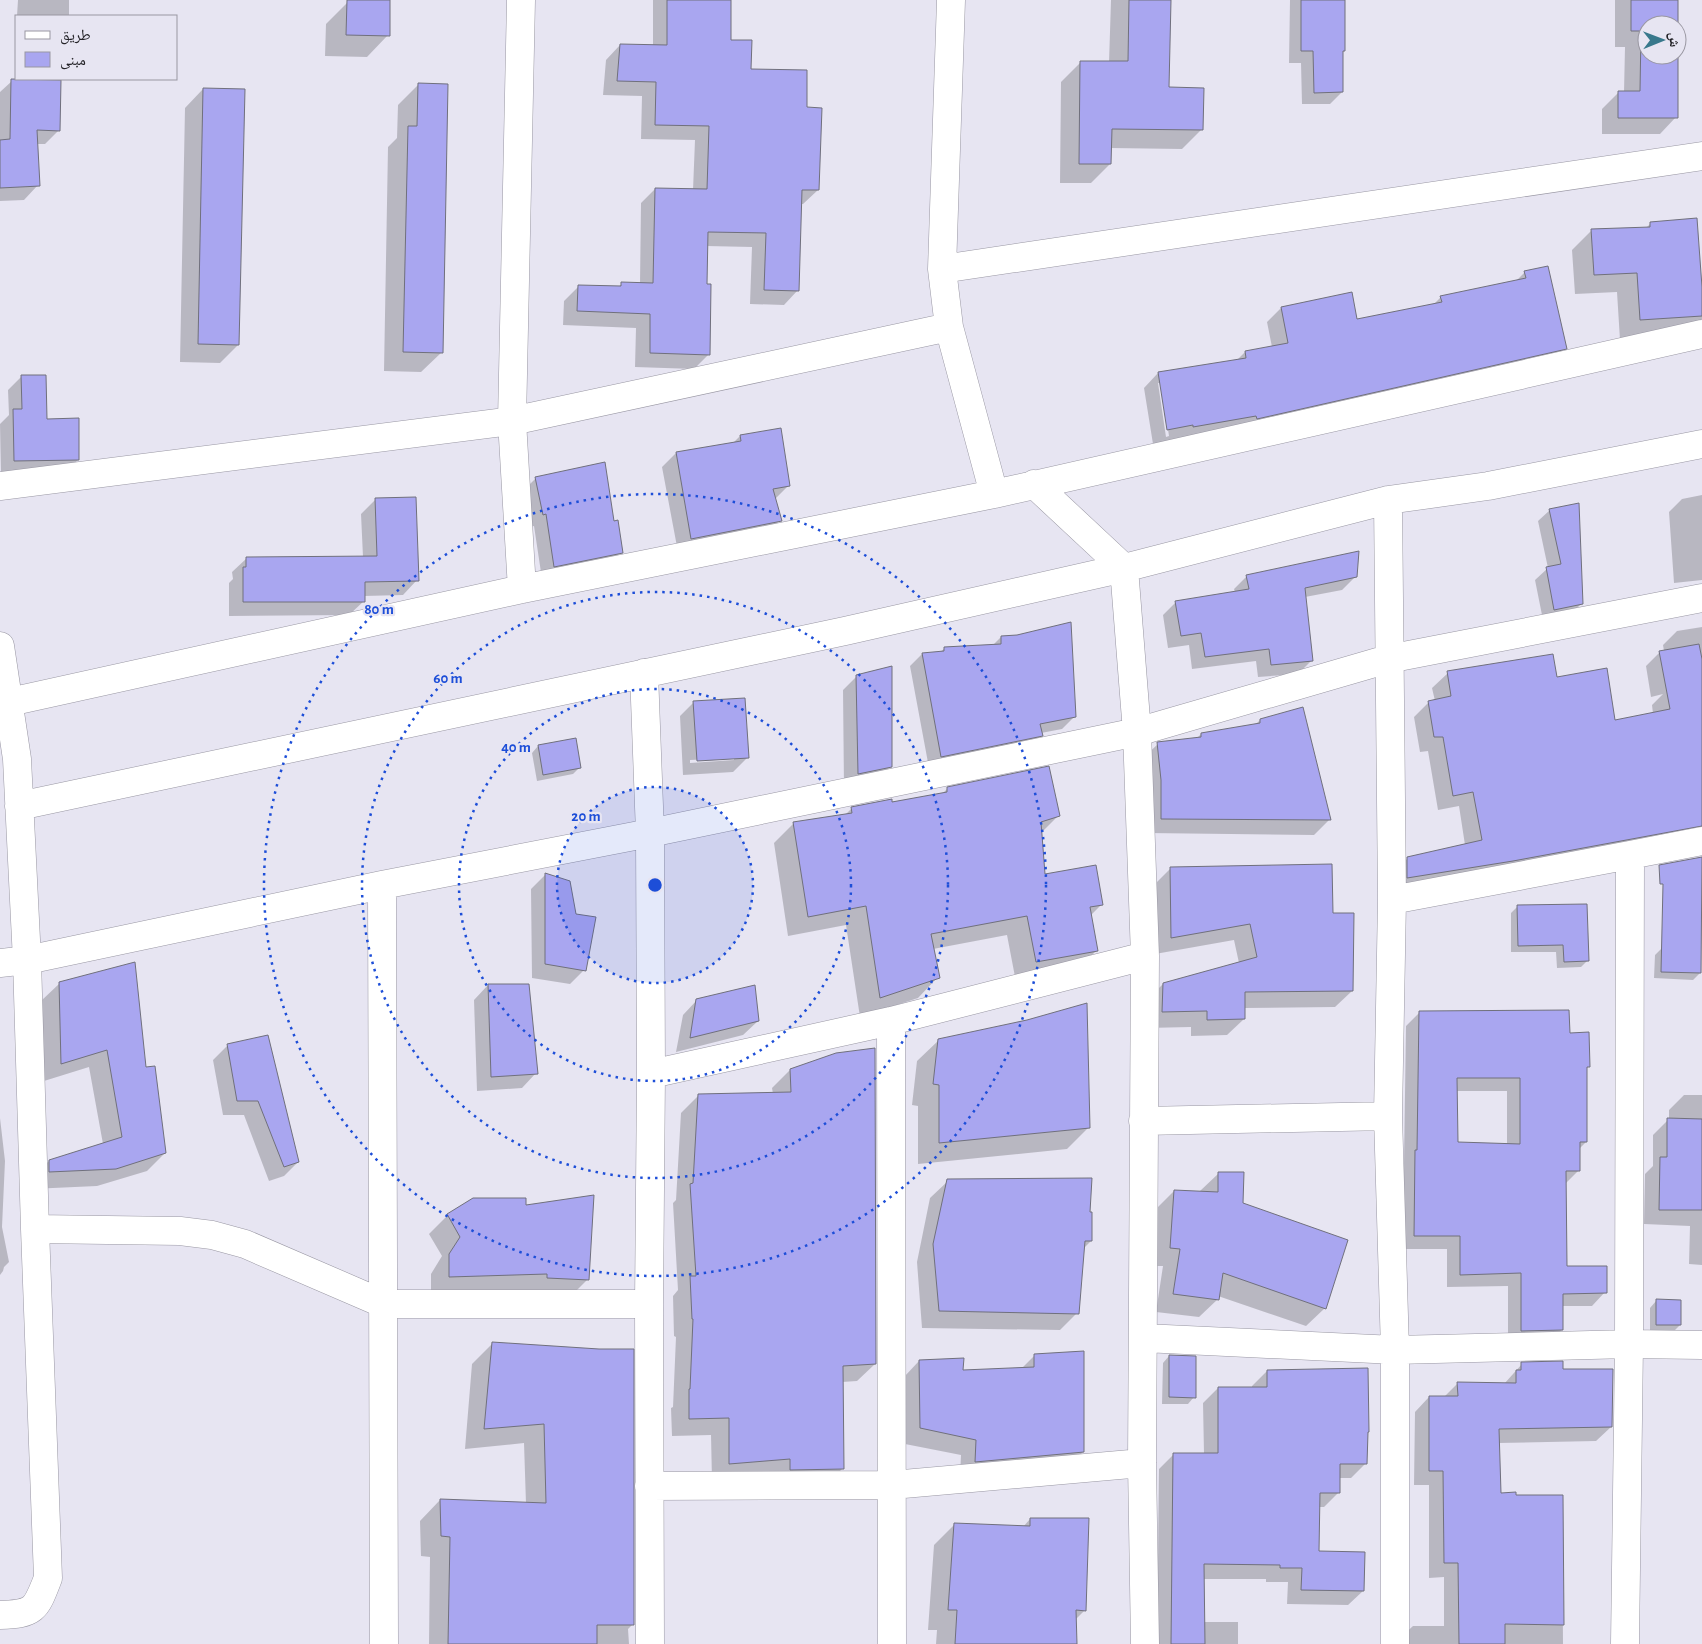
<svg xmlns="http://www.w3.org/2000/svg" width="1702" height="1644" viewBox="0 0 1702 1644" font-family="'Alegreya Sans','Noto Naskh Arabic',sans-serif">
  <rect width="100%" height="100%" fill="#e7e5f2"/>
  <path fill="#0003" fill-rule="evenodd" d="M18 0H69V16H17Z
    M653 0H730L729 41 750 70 806 109 818 190 803 204H800L798 290 784 305 750 304 752 247 706 246V285L709 354 694 369 635 367 636 328 563 325 564 301 579 286 618 287 622 284H640L641 203 655 189 693 190 695 140 641 139 642 96 603 95 606 60 620 45 653 46Z
    M1111 0H1169L1168 88 1202 129 1182 149 1110 148V164L1091 183H1060L1061 82 1080 63H1109Z
    M1290 0H1344V51L1341 54 1342 92 1330 104H1302L1301 63H1289Z
    M1615 0H1677V46V25H1647V55H1677L1676 117 1660 134H1602V109L1619 92H1624L1625 47H1615Z
    M347 3 388 35 367 57 325 56 326 24Z
    M12 81 59 130 45 144H36L38 185 24 200 0 201V92Z
    M418 85 442 352 421 372 384 371 388 147 397 138 398 105Z
    M203 89 238 345 220 363 180 362 185 108Z
    M1651 223 1702 290V319L1686 335 1620 340 1617 292 1575 294 1572 250 1592 230 1646 228Z
    M1525 272 1565 348 1551 362 1179 440V438L1153 444 1144 388 1158 373 1236 361 1245 352 1272 347 1267 322 1281 308 1351 294 1356 321 1433 305 1441 297 1516 281ZM1158 383H1161L1169 436 1166 437Z
    M22 376 46 420 78 460 64 473 1 474 0 424 9 415 8 390Z
    M740 436 789 485 775 499 780 520 767 534 678 552 662 467 676 453 733 443Z
    M535 479 613 522 621 552 608 565 542 579 534 526 530 527 523 491Z
    M1702 495V580L1674 583 1669 512 1682 499Z
    M376 499 417 580 403 595 364 596V601L349 615 229 616V583L233 579 232 572 247 558 363 557 361 514Z
    M1578 504 1582 603 1570 615 1543 620 1535 580 1548 568 1538 521 1550 510Z
    M1247 576 1355 577 1342 590 1305 597 1311 661 1298 674 1258 677 1256 661 1192 669 1189 645 1168 648 1163 615 1176 602 1235 592 1234 589Z
    M1702 627V840L1393 893V873L1408 858 1465 845 1459 806 1438 810 1428 751 1420 752 1414 717 1429 702 1435 701 1432 688 1448 673 1556 678 1614 722 1653 714 1652 705 1663 694 1651 697 1646 666 1660 652 1664 651 1663 645 1677 631Z
    M1001 637 1074 717 1062 729 1041 733 1042 735 1029 747 929 768 910 666 922 654 939 653 945 648 993 645Z
    M857 676 891 766 876 781 844 788 843 690Z
    M694 702 747 758 733 772 683 775 680 716ZM734 758V760L690 763V760Z
    M1260 720 1329 820 1314 835 1146 833 1142 759 1158 744 1196 739 1201 734 1255 725Z
    M538 746 580 767 573 774 537 781 532 753Z
    M947 789 1059 815 1041 833 1043 876 1101 905 1090 916 1096 951 1076 971 1016 982 1007 935 933 949 938 977 918 998 860 1017 846 925 788 936 774 843 794 823 845 815 852 808 942 794Z
    M1171 868 1332 915 1352 991 1335 1007 1244 1008V1019L1227 1035 1191 1036V1027L1146 1028V1001L1163 984 1239 963 1234 940 1155 954 1154 885Z
    M545 875 575 915 584 970 570 984 532 978 531 889Z
    M1518 906 1588 960 1581 967 1557 968 1556 952H1511V913Z
    M1662 948 1700 973 1693 980 1654 978 1655 955Z
    M60 983 145 1069 165 1153 147 1171 97 1186 31 1189V1179L49 1161 103 1144 89 1067 44 1081 41 1001Z
    M488 985 536 1073 522 1088 477 1091 474 1000Z
    M697 1000 758 1021 743 1035 676 1052 683 1015Z
    M1420 1012 1568 1034 1588 1067 1586 1069V1142L1579 1149V1170L1565 1184 1566 1268 1605 1292 1592 1306H1561L1562 1330 1548 1343 1508 1344V1286L1447 1287V1249H1401L1402 1165 1404 1162 1406 1026ZM1456 1091H1507V1144L1457 1143Z
    M939 1040 1089 1127 1067 1149 918 1164V1106L912 1105 917 1061Z
    M228 1045 298 1162 284 1176 269 1181 244 1115H223L213 1060Z
    M790 1070 875 1364 857 1381 842 1382 843 1468 825 1486 712 1481 711 1435 672 1436 671 1408 673 1407 676 1337 674 1336 673 1296 678 1290 673 1203 676 1200 681 1113 699 1095 773 1094 772 1088Z
    M1684 1095H1702V1265L1689 1264 1690 1226 1644 1224 1645 1174 1653 1166V1135L1669 1119V1110Z
    M0 1118 5 1161 2 1227 9 1262 4 1267 3 1271 0 1275Z
    M1219 1173 1325 1308 1306 1326 1218 1296V1299L1199 1317 1156 1312 1163 1266H1153L1156 1209 1174 1191H1200Z
    M948 1181 1089 1213 1091 1241 1083 1249 1077 1313 1060 1330 922 1328 917 1262 930 1198Z
    M525 1206 588 1279 569 1298 431 1296V1274L442 1256 429 1234 448 1215Z
    M1656 1301 1680 1325 1673 1332 1650 1331V1308Z
    M492 1344 599 1350 633 1624 628 1629 629 1644H429L430 1557 421 1556 420 1521 440 1500 526 1504 524 1443 465 1449 472 1364Z
    M1035 1355 1083 1452 1067 1468 960 1477 961 1455 905 1444 904 1377 919 1361 962 1372 1021 1369Z
    M1169 1356 1194 1397 1188 1404H1162L1163 1363Z
    M1522 1364 1562 1370 1611 1427 1596 1441 1498 1443 1499 1494 1515 1497 1562 1496 1563 1644H1398V1640L1413 1626H1444V1577L1429 1578V1485H1414L1415 1412 1429 1397H1444L1458 1383 1504 1384Z
    M1267 1371 1366 1433V1463L1351 1478H1339V1492L1324 1507H1318V1553L1363 1591 1348 1605 1287 1604 1288 1582H1266V1579H1203L1204 1622H1238V1644H1157L1159 1469 1174 1454H1204L1203 1403 1218 1388H1252V1386Z
    M1030 1519 1085 1610 1075 1620 1076 1644H936L937 1630H928L934 1545 955 1524 1023 1527Z"/>
  <path fill="#a9a6f0" stroke="#70707c" fill-rule="evenodd" d="M347 0H390V36L346 35Z
    M667 0H731V40H752L751 69 807 70V107L822 108 819 190H802L799 291 764 290 766 233 708 232 707 284H711L710 355 650 353V314L577 311 578 285 621 286V282L653 283 655 188 707 189 709 126 655 125 656 82 617 81 620 44 667 45Z
    M1129 0H1171L1169 87 1204 88 1203 130 1112 129 1111 164H1079L1080 61H1128Z
    M1301 0H1345V51H1343V92L1314 93 1313 51H1301Z
    M1631 0H1678V118H1618V91H1640L1641 31H1631ZM1647 25H1677V55H1647Z
    M11 79 61 80 60 131 37 130 40 186 0 188V140L10 139Z
    M418 83 448 84 443 353 403 352 408 126H417Z
    M203 88 245 89 239 345 198 344Z
    M1697 218 1702 287V316L1640 320 1637 273 1594 275 1591 229 1650 227V222Z
    M1548 266 1567 349 1257 419 1256 416 1193 427V425L1167 430 1158 372 1246 358 1245 351 1288 343 1281 307 1352 292 1357 319 1442 302 1440 296 1526 278 1524 271Z
    M21 375H46L47 419 79 418V460L14 461 13 409H22Z
    M781 428 790 486 773 489 782 521 691 539 676 452 741 441 740 435Z
    M605 462 614 521 618 520 623 553 554 567 546 514 543 515 535 477Z
    M416 497 419 581 365 582V602H243V567H246V557L377 556 375 498Z
    M1579 503 1583 604 1554 610 1546 567 1561 564 1549 509Z
    M1359 551 1357 577 1305 588 1313 661 1271 665 1269 649 1205 657 1201 633 1181 636 1175 601 1249 589 1246 575Z
    M1071 622 1076 717 1040 724 1043 736 941 757 922 653 944 651V647L1001 644V636L1017 635Z
    M1699 644 1702 659V826L1513 861 1407 878V857L1482 840 1473 792 1453 796 1443 737H1434L1428 701 1451 696 1447 671 1553 654 1557 677 1607 668 1615 720 1670 709 1659 651Z
    M892 666V767L858 774 856 675Z
    M745 698 749 758 697 761 693 701Z
    M1303 707 1331 820 1161 819V780L1157 742 1201 737V733L1260 723V719Z
    M576 738 581 768 543 775 538 745Z
    M1049 766 1060 816 1041 822 1045 874 1096 865 1103 905 1090 907 1098 951 1036 962 1027 916 931 934 940 978 880 998 866 906 808 917 793 822 852 813 851 807 892 799V802L947 792V787Z
    M1702 857 1701 973 1661 972 1663 884H1660L1659 865Z
    M1332 864 1333 913H1354L1353 991 1245 992V1019L1207 1020V1011L1162 1012 1163 983 1257 957 1250 924 1171 938 1170 867Z
    M545 873 570 881 576 914 596 917 586 971 545 964Z
    M1587 904 1589 961 1564 962 1563 945 1518 946 1517 905Z
    M135 962 146 1067 155 1066 166 1153 116 1169 49 1172V1160L122 1137 107 1050 61 1064 59 982Z
    M488 984H529L538 1074 491 1077Z
    M755 985 759 1021 690 1038 696 999Z
    M1087 1003 1090 1128 939 1143V1085L933 1084 938 1039 1027 1020Z
    M1569 1010 1570 1033 1589 1032 1590 1067H1587V1142H1580V1171H1566L1567 1266H1607V1293L1563 1294V1330L1521 1331V1273L1460 1275V1236H1414L1415 1150H1417L1419 1011ZM1457 1078H1520V1144L1458 1142Z
    M268 1035 299 1162 284 1167 258 1101H237L227 1044Z
    M875 1048 876 1364 843 1366 844 1469 790 1470V1459L729 1464V1418L689 1419V1389H690L693 1319H692L690 1276H696L690 1184 693 1183 698 1094 791 1092 790 1069 836 1053Z
    M1667 1118 1702 1119V1210H1659L1660 1157H1667Z
    M1218 1172H1244L1243 1203 1348 1240 1326 1309 1223 1273 1219 1300 1173 1294 1180 1249 1170 1248 1174 1190 1218 1192Z
    M1092 1178 1090 1212H1092V1241H1085L1079 1314 939 1311 933 1244 947 1179Z
    M594 1195 589 1280 547 1278V1274L449 1277V1254L460 1237 447 1214 473 1198H526V1205Z
    M1656 1299 1681 1300V1325H1656Z
    M492 1342 599 1349H634V1625H597V1644H448L450 1537 441 1536 440 1499 546 1503 544 1424 484 1429Z
    M1084 1351V1452L975 1462 976 1440 920 1428 919 1360 964 1358 963 1370 1034 1367V1354Z
    M1169 1355 1196 1356V1398L1169 1397Z
    M1563 1361V1369H1613L1612 1427 1499 1429 1501 1493 1516 1492V1495H1563L1564 1625 1505 1624V1644H1459L1458 1563H1444L1443 1471H1429V1396H1458L1457 1382 1516 1383V1370H1521V1362Z
    M1368 1368 1369 1432H1368L1367 1464H1340V1493H1320L1319 1551 1365 1552 1364 1591 1301 1590 1302 1568H1280V1565L1204 1564 1205 1644H1171L1173 1453H1218V1387H1267V1370Z
    M1030 1518H1089L1086 1611 1076 1610 1077 1644H955L957 1610H948L954 1523 1030 1526Z"/>
  <g fill="none" stroke-linecap="round" stroke-linejoin="round">
    <defs>
      <path id="street" d="M521 0 512 421 522 589
        M951 0 942 269 949 327 994 494
        M942 269 1702 156
        M1034 484 1124 568 1137 732 1145 956 1142 1463 1145 1644
        M0 486 512 421 949 327
        M1388 500 1392 900 1388 1116 1395 1350V1644
        M0 646 17 759 27 960 35 1229 48 1578C36 1609 35 1614 0 1615
        M644 673 650 833 651 1074 649 1304 650 1644
        M0 704 522 589 994 494 1702 334
        M19 806 845 631 1124 568 1388 500 1488 486 1702 444
        M382 885 384 1644
        M1392 900 1630 855 1702 841
        M0 963 27 960 382 885 650 833 1137 732 1388 659 1702 598
        M891 1021 892 1644
        M651 1074 891 1021 1145 956
        M1143 1121 1388 1116
        M35 1229 180 1231 212 1235 245 1244 384 1304H649
        M1144 1338 1395 1350 1629 1344 1702 1345
        M649 1486 892 1485 1142 1463
        M1625 1644 1629 1344 1630 855"/>
    </defs>
    <use href="#street" stroke="#9997a3" stroke-width="29"/>
    <use href="#street" stroke="#fff" stroke-width="28"/>
  </g>
  <circle cx="655" cy="885" r="98" fill="#1d4ed8" fill-opacity=".12"/>
  <g fill="none" stroke="#1d4ed8" stroke-width="2.5" stroke-dasharray="2.5 5">
    <circle cx="655" cy="885" r="98"/>
    <circle cx="655" cy="885" r="196"/>
    <circle cx="655" cy="885" r="293"/>
    <circle cx="655" cy="885" r="391"/>
  </g>
  <circle cx="655" cy="885" r="8" fill="#1d4ed8" stroke="#e7e5f2" stroke-width="2.5"/>
  <g font-size="15" text-anchor="middle" font-weight="bold" fill="#1d4ed8" stroke="#e7e5f2" stroke-width="4.5" stroke-linejoin="round" paint-order="stroke">
    <text x="379" y="614">80 m</text>
    <text x="448" y="683">60 m</text>
    <text x="516" y="752">40 m</text>
    <text x="586" y="821">20 m</text>
  </g>
  <rect x="15" y="15" width="162" height="65" fill="#e7e5f2" stroke="#9997a1"/>
  <rect x="25" y="31" width="25" height="8" fill="#ffffff" stroke="#9997a1"/>
  <text x="60" y="40" font-size="15" fill="#232227">طريق</text>
  <rect x="25" y="52" width="25" height="15" fill="#a9a6f0" stroke="#9997a1"/>
  <text x="60" y="65" font-size="15" fill="#232227">مبنى</text>
  <g transform="translate(1662 40) rotate(89)"><circle r="24" fill="#e7e5f2" stroke="#9997a1"/>
  <path d="M0-4L9 19L0 12L-9 19Z" fill="#38788c"/>
  <text y="-8" font-size="14" font-weight="bold" text-anchor="middle" fill="#232227">ش</text>
  </g>
</svg>
